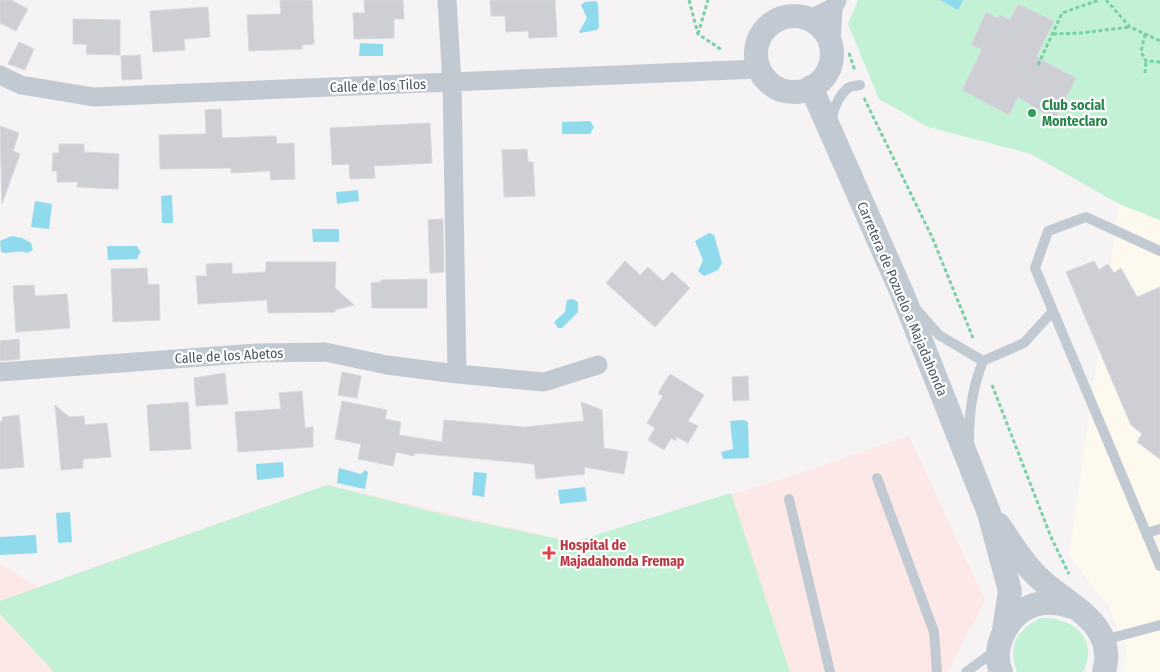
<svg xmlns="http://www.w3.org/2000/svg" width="1160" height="672" viewBox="0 0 1160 672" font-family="'Fira Sans Condensed',sans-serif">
  <rect width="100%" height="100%" fill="#f5f3f3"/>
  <path fill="#fdf9ef" d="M1119 204 1160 220V672H1122L1127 652 1109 607 1069 556Z"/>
  <path fill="#fce8e6" d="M909 436 985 601 947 672H0V564L50 594 57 580 327 485 573 542 783 479Z"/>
  <path fill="#c3f1d5" d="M858 0H1160V220L1119 204 1031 154 928 127 879 99 848 24Z
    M327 485 450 516 573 542 731 493 790 672H54L0 614V601Z
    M1041 618C1073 617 1100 639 1083 672H1017C1007 645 1017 630 1041 618Z"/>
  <path fill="#90daee" d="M940 0H963L958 10Z
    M596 1 598 4 599 27 597 30 580 33 579 32 587 18 581 5 585 2Z
    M360 43 383 44V56H359Z
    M590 121 594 127 590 134H562V122Z
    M358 190 359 201 337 204 336 192Z
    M172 195 173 223H162L161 196Z
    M35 201 52 204 49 229 31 227Z
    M339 229V242H313L312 229Z
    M709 233 714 235 722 263 718 270 704 276 698 271 703 260 695 241Z
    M12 236 22 238 31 243 33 250 27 253C17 249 10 255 1 252L0 241Z
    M107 246H137L141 253 138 255V259L108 260Z
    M572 299 578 302V312L562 328H558L554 322 565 312 567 300Z
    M744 420 748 422 749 458 723 459 721 452 733 449 730 421Z
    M283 462 284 477 257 480 256 464Z
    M339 468 361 474 365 470 368 472 365 489 337 483Z
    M474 472 487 473 484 497 472 495Z
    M585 487 587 501 560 504 558 490Z
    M70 512 72 542 58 543 56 513Z
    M36 535 37 553 0 555V537Z"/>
  <path fill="#cdcfd5" stroke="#d7d9de" d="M0 0H11L28 9 16 31 0 23Z
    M280 0H312L314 44 302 45V49L249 51 247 15 281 14Z
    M364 0H403L404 19H394V38L354 39 353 13H365Z
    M490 0H555L557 37 529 38 528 31 506 32 505 16H491Z
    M1018 4 1054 21 1036 57 1076 78 1055 120 1018 97 1009 115 962 90 982 49 971 45 986 12 998 18 1000 15 1010 20Z
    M208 7 210 37 184 39 185 50 153 52 150 11Z
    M73 19 120 20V55L86 54 87 44H73Z
    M19 42 34 49 25 70 8 64Z
    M140 55 142 79 122 80 121 56Z
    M221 109 222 138 276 136 277 144 294 143 295 179 271 180 270 171 231 173V168L160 169 159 135 206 134 205 110Z
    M430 123 432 163 374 166 375 178 350 179 349 164 332 165 330 128Z
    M0 126 19 133 13 151 20 154 2 204Z
    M59 144H84V152L119 154 118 189 77 187 78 182H57V171H52L53 153H59Z
    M527 149 528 162H533L535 196 504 197 502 150Z
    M443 219 444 272 430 273 428 220Z
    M625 261 640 275 648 267 663 281 672 272 690 288 655 327 606 283Z
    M1094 261 1099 270 1108 264 1114 273 1121 268 1137 297 1160 287V459L1137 442 1142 434 1131 425 1066 272Z
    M266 262H336L335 288 354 305 335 310V312L268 313 267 300 198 304 196 276H207L206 264 232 263V274L266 272Z
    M147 268 148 285 159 284 160 320 113 322 111 269Z
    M427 279V308H372L371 283 381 282V280Z
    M34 285 35 296 67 294 70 328 16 332 13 286Z
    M19 339 20 359 0 361V341Z
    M342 372 361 376 357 398 338 395Z
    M225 373 228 404 196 406 194 378Z
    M670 374 704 395 688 421 698 426 688 443 677 437 675 441 671 438 664 450 648 440 655 428 647 423 663 396 658 393Z
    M748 376 749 400 733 401 732 377Z
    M302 391 305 428 313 427V447L238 452 235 412 281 409 279 393Z
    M342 401 387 410 385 419 401 422 399 435 442 442 444 420 525 427 584 421 581 402 602 410 604 448 628 452 624 474 584 467 585 474 536 479 534 464 415 453 414 456 396 452 393 466 358 459 361 444 335 439Z
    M188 402 191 449 150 451 147 405Z
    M55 405 69 417 84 416 85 425 107 423 111 457 83 459V468L61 470Z
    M19 415 24 467 0 469V421H3L2 417Z"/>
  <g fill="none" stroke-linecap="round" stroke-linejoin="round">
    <path stroke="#7ad0a6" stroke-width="3" stroke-dasharray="4 2.5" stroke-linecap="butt" d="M689 0 698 34 722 50
      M1106 0 1130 27 1160 41
      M698 34 708 0
      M1053 34 1081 33 1130 27
      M1145 34 1141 52 1146 61 1160 62
      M849 53 855 71
      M1038 65 1062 13 1099 0
      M1145 73 1146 61
      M864 98 932 237 973 338
      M992 385 1051 537 1069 574"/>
    <path stroke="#c1cad2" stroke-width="10" d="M833 122C831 112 839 95 848 88 850 86 856 86 860 85
      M1160 251 1086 217 1048 231 1035 268 1160 566
      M917 310 939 335 983 361
      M969 442C969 413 972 389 983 361L1024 343 1052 312
      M877 478 934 632 937 672
      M789 499 830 672
      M1146 533 1160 529
      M1104 640 1160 625
      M966 672 998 649"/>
    <path stroke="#c1cad2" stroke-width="19" d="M447 0 452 83 457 374
      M810 19 833 8
      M831 44 833 8 837 0
      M0 75 21 85 94 97 759 69
      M0 372 256 353 325 352 387 365 457 374 544 382 598 365"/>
    <path stroke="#c1cad2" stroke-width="24" d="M756 54a38 38 0 1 1 76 0a38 38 0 1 1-76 0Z
      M811 87 902 293 989 513 1010 591 1004 630
      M998 524C1010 541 1022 562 1037 576 1065 605 1118 622 1104 672
      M1001 672C990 646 1010 610 1038 604 1051 601 1063 604 1076 608"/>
  </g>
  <circle fill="#2e9e5b" stroke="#fff" stroke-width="2" cx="1032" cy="113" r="5"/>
  <path fill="#e0444e" stroke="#fff" stroke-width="2" d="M546.5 545.5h5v5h5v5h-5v5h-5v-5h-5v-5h5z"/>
  <g text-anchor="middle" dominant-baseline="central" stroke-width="4.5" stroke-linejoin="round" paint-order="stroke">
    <g font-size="14" fill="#4a5661" stroke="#fff">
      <text transform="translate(378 86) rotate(-2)">Calle de los Tilos</text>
      <text transform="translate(902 299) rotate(67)">Carretera de Pozuelo a Majadahonda</text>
      <text transform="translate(229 356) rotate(-3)">Calle de los Abetos</text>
    </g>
    <g font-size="14" font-weight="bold" fill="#27864d" stroke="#fff" text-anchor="start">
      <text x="1042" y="105">Club social<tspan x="1042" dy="16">Monteclaro</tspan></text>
    </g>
    <g font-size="14" font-weight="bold" fill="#be3a42" stroke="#fff" text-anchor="start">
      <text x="560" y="545">Hospital de<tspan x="560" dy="16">Majadahonda Fremap</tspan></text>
    </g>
  </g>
</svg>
